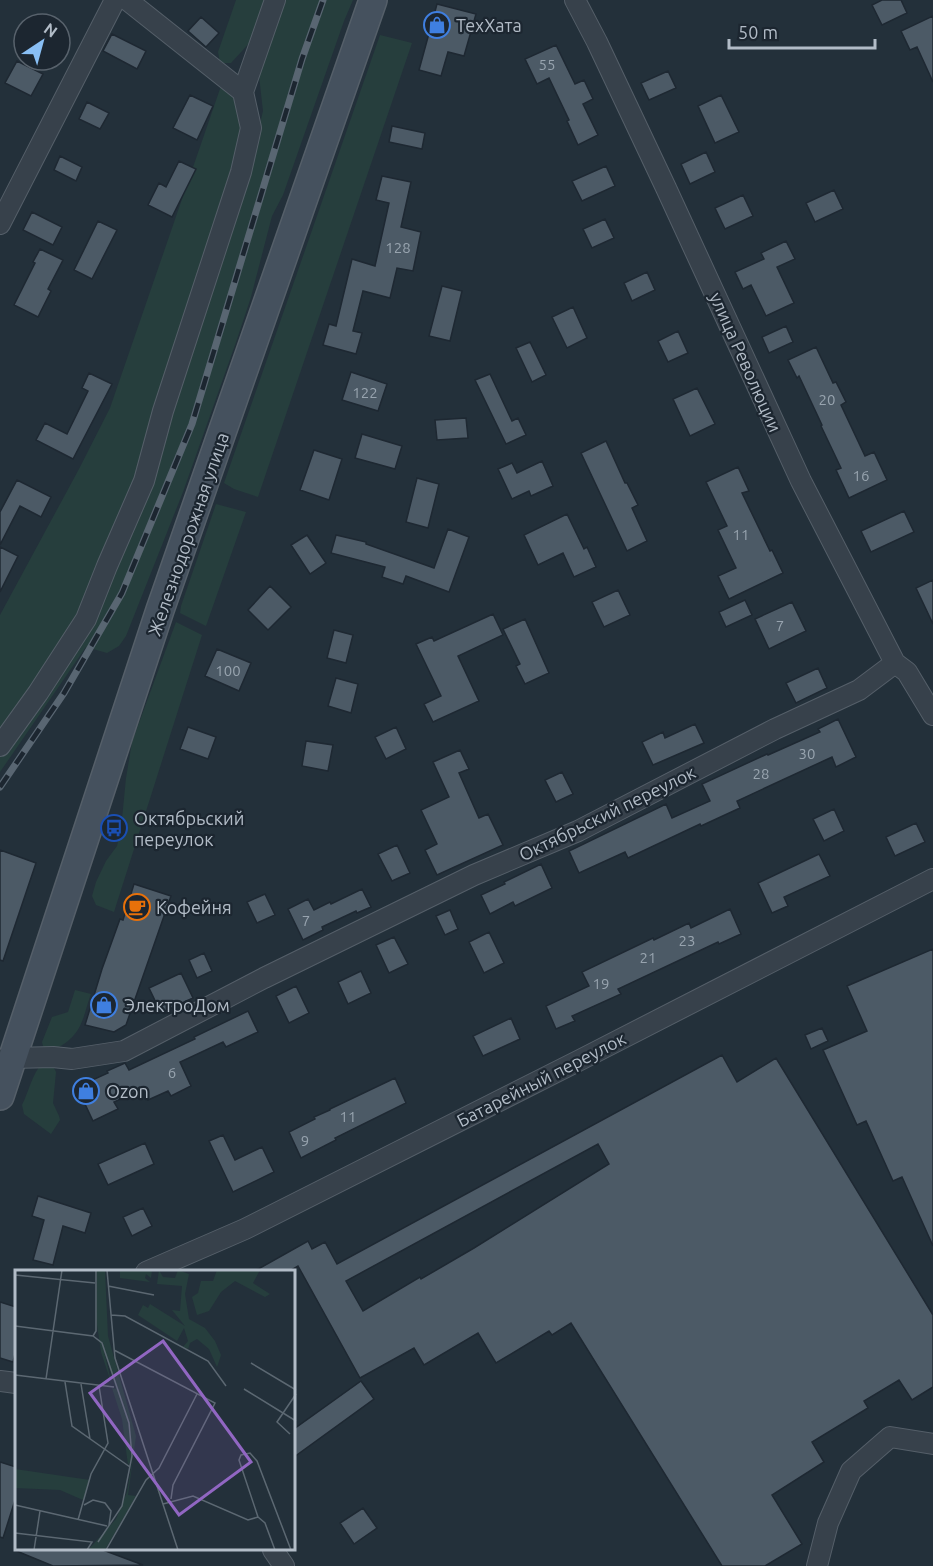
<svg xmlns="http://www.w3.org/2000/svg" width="933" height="1566" viewBox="0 0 933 1566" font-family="Ubuntu,sans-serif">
  <rect width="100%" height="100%" fill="#23303a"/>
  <path fill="#263e3d" d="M236 0H269L253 39 231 63H220L218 52Z
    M280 0H353L344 21 283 195 272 216 251 297 235 345 183 492 126 636 119 646 107 653 86 647 0 772V755L87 619 257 136 263 111 258 67Z
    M380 35 412 43 258 497 234 489 224 483Z
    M221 86 236 99 245 126 148 459 83 611 0 731V615L79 469 110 408Z
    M216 504 246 512 206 626 180 613 181 606Z
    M176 622 202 635 114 912 96 905 92 896 96 882 106 861 117 846 121 829 126 778 132 742Z
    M75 990 91 994C87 1004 85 1016 80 1026 74 1038 60 1050 47 1050L43 1046 42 1042 52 1017 68 1012Z
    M43 1062 52 1064 56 1072 53 1103 59 1116 60 1120 51 1134 24 1114 22 1105C29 1091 32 1074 43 1062Z"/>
  <path fill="#4c5a66" stroke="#1e2832" stroke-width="1.5" fill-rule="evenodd" d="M882 0H901L907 13 882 25 872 5Z
    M437 4 476 14 464 56 448 52 441 76 419 70Z
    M933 16V82L917 47 910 50 901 31Z
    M201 17 219 33 206 47 188 31Z
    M112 34 146 51 137 69 103 51Z
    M556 45 575 84 584 80 593 99 583 104 598 135 578 145 567 121 569 120 549 78 537 84 525 59Z
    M17 61 43 74 31 96 5 83Z
    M668 71 676 88 649 100 641 83Z
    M190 95 213 106 197 140 173 128Z
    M721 95 739 132 715 143 698 106Z
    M87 102 109 113 100 129 79 119Z
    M392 126 425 133 422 149 389 142Z
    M706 152 715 172 690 184 681 164Z
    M60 156 82 167 76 181 54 170Z
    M179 161 196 169 172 217 148 205 159 183 166 187Z
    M606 166 615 186 582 201 572 181Z
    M382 176 411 182 401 227 421 232 413 271 397 268 390 298 363 291 353 331 362 333 356 354 323 345 329 324 336 326 352 259 375 266 389 203 376 200Z
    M834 190 843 209 815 222 806 203Z
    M743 195 753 216 725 229 715 208Z
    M32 212 62 227 53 245 23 230Z
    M605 219 614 238 592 248 583 229Z
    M98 221 117 230 92 279 74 270Z
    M786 241 795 259 777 267 794 303 766 316 751 285 743 289 735 272 764 259 761 253Z
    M40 249 63 260 48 289 51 291 38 317 14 305 35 263 33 262Z
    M647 272 655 290 632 301 624 283Z
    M442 286 462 291 450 341 429 336Z
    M573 307 587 338 567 348 552 317Z
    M786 326 793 342 769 353 762 337Z
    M678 331 688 353 668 362 658 341Z
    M530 342 546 375 532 382 516 348Z
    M816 347 833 383 836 382 846 402 841 405 865 456 874 452 887 480 849 498 836 470 841 468 821 426 822 425 799 376 797 378 788 360Z
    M351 372 387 384 378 411 342 400Z
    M89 373 112 384 73 459 36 440 45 423 67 434 88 391 82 388Z
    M490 374 512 421 518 418 526 435 506 444 475 380Z
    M697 388 715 424 690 436 673 399Z
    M466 418 468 438 437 440 435 420Z
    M362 434 402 446 395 469 355 458Z
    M606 441 625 483H627L638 505 632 508 647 541 627 551 581 453Z
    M314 450 342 459 329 500 300 490Z
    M542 461 553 486 531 496 529 491 512 499 498 469 512 463 517 473Z
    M738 467 749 491 742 493 770 551 772 550 783 573 729 599 718 576 736 568 718 530 727 526 706 482Z
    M417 478 439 484 428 528 406 522Z
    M17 480 51 497 41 517 20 506 0 545V512Z
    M904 511 914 532 871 552 861 531Z
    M567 514 584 549 587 547 596 567 574 577 563 553 538 565 524 535Z
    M448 529 469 537 449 592 406 576 403 584 382 577 385 567 331 553 336 535 366 542V544L434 568Z
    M307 535 326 563 310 574 291 545Z
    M0 547 18 556 0 592Z
    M933 580V624L916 588Z
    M270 586 291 607 268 630 248 610Z
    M618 590 630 615 604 627 592 602Z
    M745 600 752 615 726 627 719 612Z
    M792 602 806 631 769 649 755 619Z
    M493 614 503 635 458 656 479 701 433 722 424 704 441 696 416 644 432 637 434 641Z
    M525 619 549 673 525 684 516 666 520 664 503 629Z
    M334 630 353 635 346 663 327 658Z
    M217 649 251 663 239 691 205 676Z
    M818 668 827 688 796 703 786 683Z
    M336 678 358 684 351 713 328 706Z
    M838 719 856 757 836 767 832 757 737 801 740 808 701 826 700 824 628 858 625 852 579 873 569 851 666 804 672 818 710 801 702 784 767 754 768 755 820 732 818 729Z
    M695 724 704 743 653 765 642 742 663 732 665 738Z
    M188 727 216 737 208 759 180 749Z
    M396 727 406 749 386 759 375 737Z
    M306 741 333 745 328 771 302 766Z
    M460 750 469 769 459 773 479 818 488 814 503 845 437 875 425 850 437 844 421 810 449 797 433 762Z
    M562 772 573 794 556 802 545 780Z
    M834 809 844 831 824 841 813 819Z
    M916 823 925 842 895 856 886 837Z
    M397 845 410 873 392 881 378 854Z
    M0 850 36 863 3 961 0 960Z
    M819 854 830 876 784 897 788 906 772 913 758 883Z
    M541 864 552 888 515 906 513 902 490 914 481 895 505 884 504 882Z
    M134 884 171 896 126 1025 114 1032 85 1025 102 969 120 919 123 920Z
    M362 889 371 907 357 913 356 911 322 927 323 930 303 940 288 909 308 899 314 910 330 902 331 904Z
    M265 894 275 915 257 923 247 902Z
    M730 909 741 934 719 944 718 942 618 989 621 994 572 1016 575 1021 556 1029 546 1006 589 986 582 972 653 938 654 940 689 923 691 928Z
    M450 910 458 929 445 935 436 916Z
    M489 932 504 963 484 973 469 942Z
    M394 937 408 964 389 973 376 945Z
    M933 949V1246L902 1177 893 1181 866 1121 857 1125 823 1050 867 1031 847 986Z
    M204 953 212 971 197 978 189 960Z
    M361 971 371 993 348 1004 338 982Z
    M181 973 193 998 161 1013 149 988Z
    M296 986 309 1013 289 1023 276 996Z
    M248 1011 258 1032 226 1047 223 1042 180 1062 191 1086 171 1096 168 1091 148 1100 142 1089 114 1102 118 1109 93 1121 77 1087 108 1073 107 1071 125 1063 129 1070 195 1039 194 1037Z
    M511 1018 520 1039 483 1056 473 1036Z
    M822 1028 828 1041 811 1049 805 1035Z
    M722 1055 737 1082 776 1058 933 1315V1387L912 1400 899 1380 864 1401 868 1408 812 1442 824 1462 772 1495 802 1544 765 1566H722L571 1323 552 1335 549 1331 496 1363 478 1333 424 1365 414 1348 360 1378 298 1266 288 1272H253L308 1241 312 1249 325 1242 337 1264ZM598 1144 609 1164 474 1248 421 1279 420 1277 363 1311 346 1281Z
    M395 1078 406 1103 335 1138 336 1140 301 1158 289 1132 315 1119 314 1117 330 1110V1109Z
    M223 1135 235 1160 262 1147 274 1172 233 1192 209 1141Z
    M145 1143 154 1164 108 1185 98 1164Z
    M38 1196 91 1213 85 1233 63 1226 53 1265 33 1260 44 1220 32 1216Z
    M143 1208 152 1226 132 1236 123 1217Z
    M0 1302 16 1307V1350L13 1362 0 1358Z
    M361 1381 374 1399 294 1457V1429Z
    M0 1462 16 1467V1497L3 1538 0 1537Z
    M363 1508 377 1528 354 1544 340 1523Z
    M14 1550H103L143 1565 53 1566Z"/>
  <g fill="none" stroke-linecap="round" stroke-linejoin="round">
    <defs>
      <path id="minor" d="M127 0 243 92
        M575 0 597 42 666 188 801 481 895 663 907 672 933 715
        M0 224 115 0
        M0 746 38 693 86 619 107 566 144 481 163 411 241 172 251 128 243 92 275 0
        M0 1060 12 1058 53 1057 72 1059 124 1051 264 978 474 875 578 831 775 729 859 690 895 663
        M146 1272 245 1229 580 1060 933 879
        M0 1381 16 1383
        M273 1550 284 1566
        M817 1566 828 1523 851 1471 890 1437 933 1444"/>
      <path id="secondary" d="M0 1096 160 610 373 0"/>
    </defs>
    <use href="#minor" stroke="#555f69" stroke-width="22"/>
    <use href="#secondary" stroke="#555f69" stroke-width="30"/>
    <use href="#minor" stroke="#37414b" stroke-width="20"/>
    <use href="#secondary" stroke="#45515e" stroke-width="27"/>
    <defs>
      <path id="rail" d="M0 787 64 693 122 593 192 424 302 59 323 0"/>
    </defs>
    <use href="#rail" stroke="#596672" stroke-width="7"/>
    <use href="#rail" stroke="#1c2630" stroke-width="4.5" stroke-dasharray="14" stroke-linecap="butt"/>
  </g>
  <defs>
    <symbol id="shop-ring" viewBox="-11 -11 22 22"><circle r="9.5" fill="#1c2630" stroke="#3f7fe0" stroke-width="1.5"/><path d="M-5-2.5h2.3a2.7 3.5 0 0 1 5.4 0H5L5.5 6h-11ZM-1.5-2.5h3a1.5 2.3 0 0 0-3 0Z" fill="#3f7fe0"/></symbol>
    <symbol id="bus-ring" viewBox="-11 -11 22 22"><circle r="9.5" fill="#1c2630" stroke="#1a4fb4" stroke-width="1.5"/><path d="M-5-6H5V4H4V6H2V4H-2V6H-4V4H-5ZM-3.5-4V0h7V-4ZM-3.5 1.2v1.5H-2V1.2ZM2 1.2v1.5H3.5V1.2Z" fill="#1a4fb4"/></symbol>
    <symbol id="cafe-ring" viewBox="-11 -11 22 22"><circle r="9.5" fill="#1c2630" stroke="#e8710a" stroke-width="1.5"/><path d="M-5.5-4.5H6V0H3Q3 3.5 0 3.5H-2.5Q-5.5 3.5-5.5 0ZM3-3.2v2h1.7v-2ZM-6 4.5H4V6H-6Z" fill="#e8710a"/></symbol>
  </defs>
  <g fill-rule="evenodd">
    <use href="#shop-ring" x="422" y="10" width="30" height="30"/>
    <use href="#bus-ring" x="99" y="813" width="30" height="30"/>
    <use href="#cafe-ring" x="122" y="892" width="30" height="30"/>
    <use href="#shop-ring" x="89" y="990" width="30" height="30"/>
    <use href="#shop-ring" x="71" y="1076" width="30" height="30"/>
  </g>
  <g text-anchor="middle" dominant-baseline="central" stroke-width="4.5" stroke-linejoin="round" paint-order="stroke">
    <g font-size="15" fill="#98a4af">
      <text x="547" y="64">55</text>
      <text x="398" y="247">128</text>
      <text x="365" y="392">122</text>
      <text x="827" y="399">20</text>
      <text x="861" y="475">16</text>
      <text x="741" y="534">11</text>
      <text x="780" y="625">7</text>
      <text x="228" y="670">100</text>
      <text x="807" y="753">30</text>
      <text x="761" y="773">28</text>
      <text x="306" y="920">7</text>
      <text x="687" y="940">23</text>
      <text x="648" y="957">21</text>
      <text x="601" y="983">19</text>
      <text x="172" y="1072">6</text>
      <text x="348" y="1116">11</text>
      <text x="305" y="1140">9</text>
    </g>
    <g font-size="18" fill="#b2bcc7" stroke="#1c2630" text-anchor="start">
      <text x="456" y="25">ТехХата</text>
      <text x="134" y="818">Октябрьский<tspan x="134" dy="21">переулок</tspan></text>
      <text x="156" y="907">Кофейня</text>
      <text x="124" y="1005">ЭлектроДом</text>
      <text x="106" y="1091">Ozon</text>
    </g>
    <g font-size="18" fill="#b2bcc7" stroke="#1c2630">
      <text transform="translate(746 362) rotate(66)">улица Революции</text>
      <text transform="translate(188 534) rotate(-71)">Железнодорожная улица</text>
      <text transform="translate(607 813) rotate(-26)">Октябрьский переулок</text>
      <text transform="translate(541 1079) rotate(-27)">Батарейный переулок</text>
    </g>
  </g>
  <g transform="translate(15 1270)">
    <rect width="280" height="280" fill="#23303a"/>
    <path d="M82 0H90L93 66 121 166 113 225 121 226 90 280H73L101 249 112 222 118 187 113 195 107 149 97 118 101 119 88 77 97 115 86 82 81 48ZM105 0H137L136 8 131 4 130 8 135 12 105 8ZM144 0 148 7 160 8 163 0 174 4 170 24 174 49 190 58 200 71 206 85 202 97 194 79 182 69 175 73 173 79 168 77 173 71 169 58 162 71 123 45 128 35 133 38 135 34 170 56 157 40 165 41 167 16 142 14ZM202 0H245L238 13 255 24 250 27 220 11 206 22 194 41 182 45 177 27 183 23 186 11H198ZM0 199 75 210 68 230 45 220 0 218Z" fill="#263e3d"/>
    <path fill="none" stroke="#5c6872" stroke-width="1.5" d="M92 0 100 88 163 280M0 5 80 13M93 16 139 25M96 45 110 46 193 91 211 116M0 56 78 66 87 73 114 153 117 186 107 236 83 272M78 66 81 61V0M99 80 200 133 158 215 156 229M236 93 281 120M0 105 99 117M31 109 47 0M50 112 57 156 115 197M66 114 75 169M229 119 281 151M275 164 262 152 281 124M148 234 178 226 233 250 243 247 224 190 226 185 235 183 242 191 276 280M0 235 92 256M69 235 78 230 90 233 96 241 94 255M243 247 250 253 260 280M63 250 76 204 93 173 84 116M0 263 77 272 72 280M19 280 25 241M91 280 131 210 144 198 182 124"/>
    <path fill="#9166c2" fill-opacity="0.15" stroke="#9166c2" stroke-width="3" d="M148 71 236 192 164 245 75 123Z"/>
    <rect width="280" height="280" fill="none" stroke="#b2bcc7" stroke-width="3"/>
  </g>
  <g transform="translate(42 42) rotate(36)"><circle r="28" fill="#1c2630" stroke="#58626c" stroke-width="1.5"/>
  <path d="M0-4.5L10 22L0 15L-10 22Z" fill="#89bff5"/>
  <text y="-9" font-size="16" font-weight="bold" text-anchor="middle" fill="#b2bcc7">N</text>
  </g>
  <path d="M729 39v9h146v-9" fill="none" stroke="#b2bcc7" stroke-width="3"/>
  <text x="738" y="39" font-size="18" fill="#b2bcc7" stroke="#1c2630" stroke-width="4.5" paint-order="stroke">50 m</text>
</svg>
